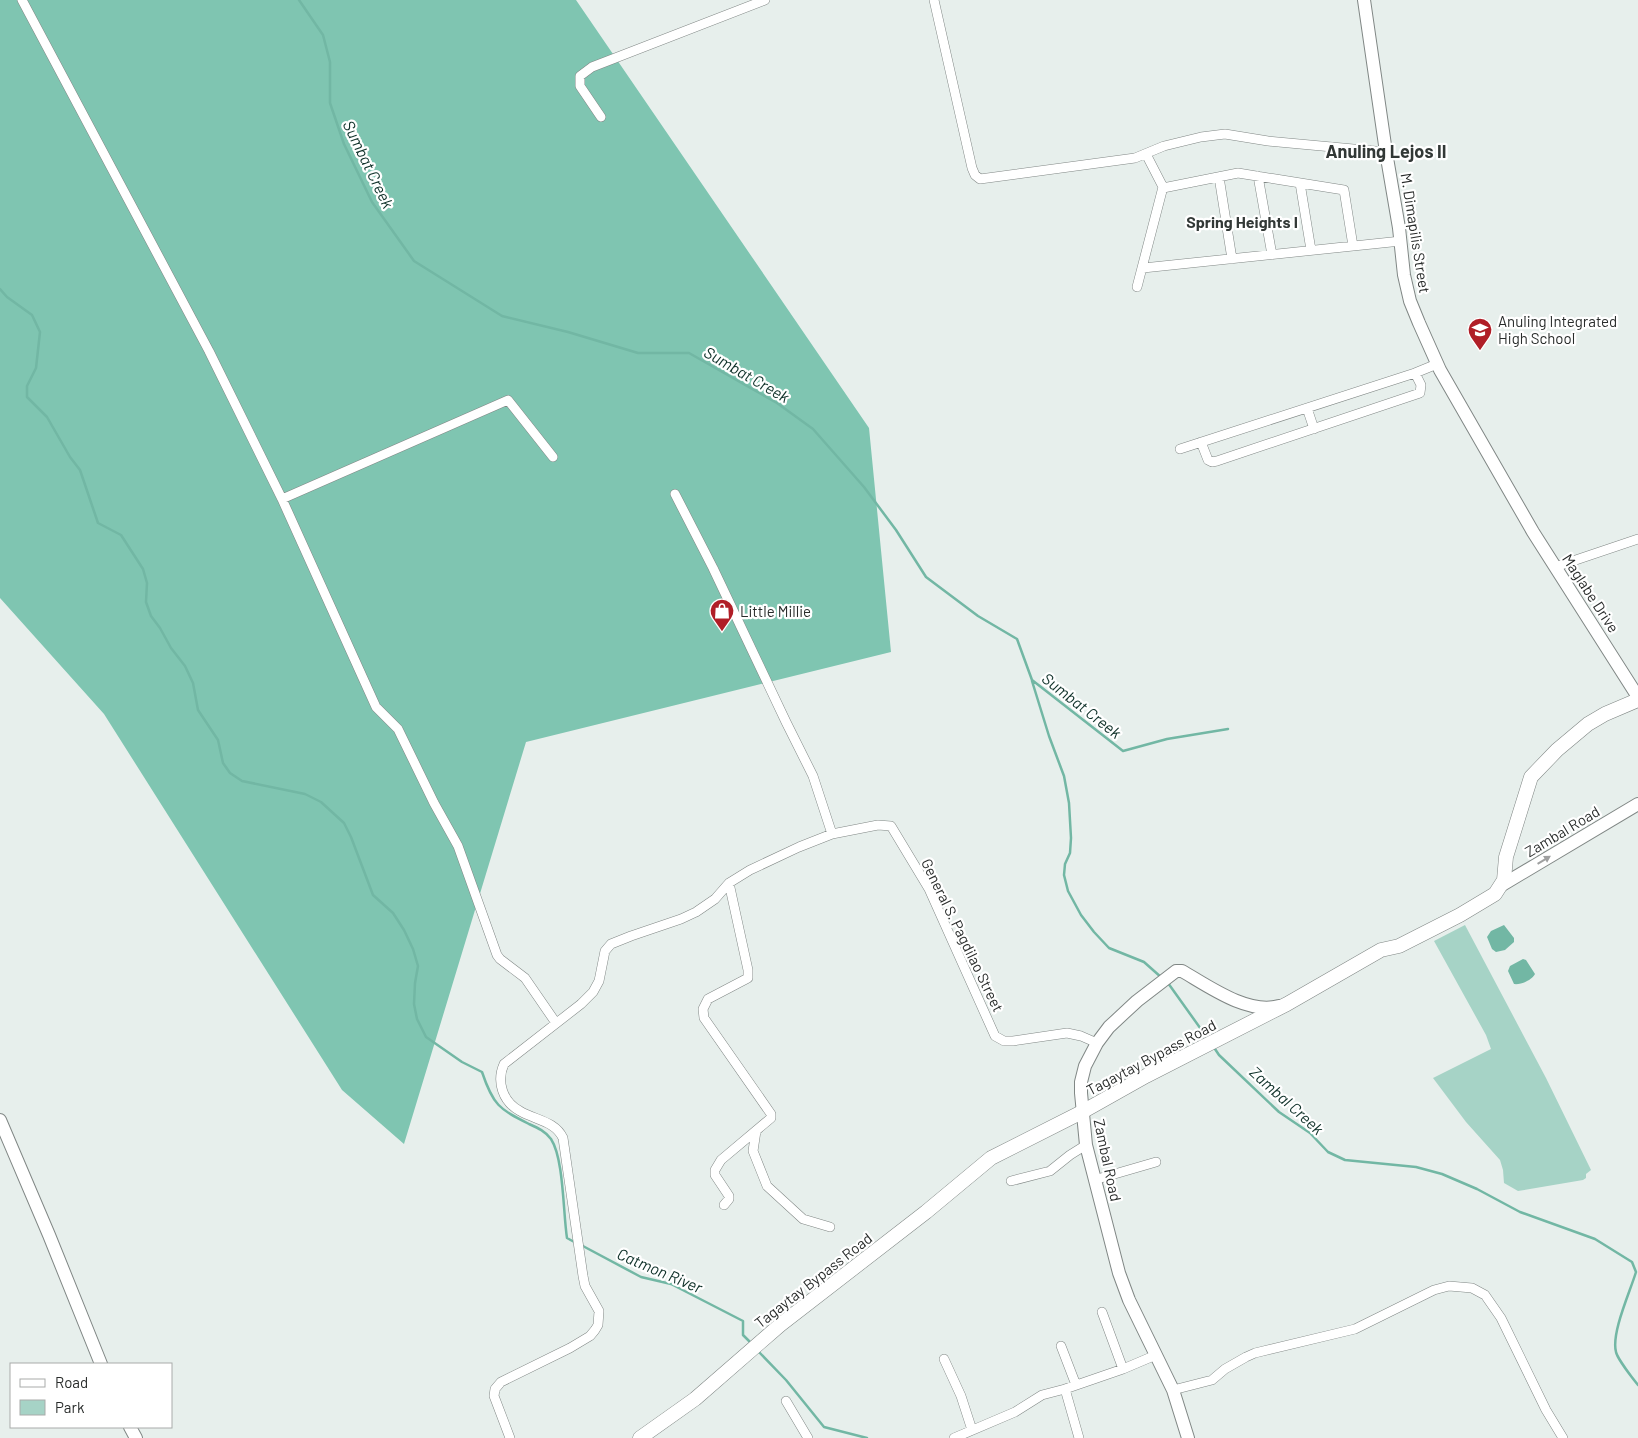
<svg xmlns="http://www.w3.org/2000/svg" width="1638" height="1438" viewBox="0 0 1638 1438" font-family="Barlow,sans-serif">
  <rect width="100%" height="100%" fill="#e7efec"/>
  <path fill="#a6d3c6" d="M1465 925 1546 1078 1591 1170 1586 1174V1178L1583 1180 1518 1191 1504 1183 1503 1170 1500 1160 1466 1122 1433 1078 1491 1049 1486 1035 1434 941Z"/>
  <path fill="#7fc5b1" d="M0 0H576L869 428 891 652 526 742 404 1144 342 1090 104 714 0 598Z"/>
  <path fill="#72b7a4" d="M1504 925 1514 938V942L1505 950 1496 952 1492 949 1487 937 1491 931Z
    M1523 959 1526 960 1535 974C1532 980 1521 985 1514 984L1508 971 1510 966Z"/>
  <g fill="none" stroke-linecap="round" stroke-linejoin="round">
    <path stroke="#72b7a4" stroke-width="2.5" d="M299 0 323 35 330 62V103L344 144 372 202 414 261 502 316 568 332 638 353H689L777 403 813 429 864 487 896 530 926 577 978 616 1017 639 1032 680 1123 751 1167 739 1228 729
      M0 289 7 297 32 315 40 332 36 368 27 386V397L47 417 70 457 80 470 98 523 121 535 143 569 147 583 146 602 151 616 160 628 171 648 185 666 193 683 198 710 218 740 223 763 230 773 242 781 305 794 321 802 344 823 351 837 373 895 393 913 404 930 413 949 418 966 415 983 414 1004 417 1019 426 1037 462 1062 482 1072C493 1105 499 1109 529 1124 538 1128 545 1131 551 1139 564 1159 563 1213 567 1238L576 1243
      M1032 681 1049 736 1064 776 1069 803 1071 838 1070 853 1065 864 1064 875 1068 891 1081 915 1094 932 1109 948 1144 962 1162 978
      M1168 983 1208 1039
      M1213 1046 1219 1055 1279 1112 1310 1133 1328 1152 1345 1160 1416 1167 1442 1174 1477 1189 1520 1212 1595 1239 1632 1262 1636 1272C1630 1292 1611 1333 1616 1352 1617 1358 1634 1380 1638 1385
      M581 1245 641 1277 671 1284 743 1321V1335L751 1343
      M758 1351 786 1380 824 1427 867 1438"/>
    <defs>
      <path id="street" d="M22 0 209 351 282 499 376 707 398 729 434 803 458 846 497 955 500 959 525 978 556 1023
        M934 0 972 168 975 175 980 179 1135 158 1164 146 1201 137 1225 134 1268 141 1386 152
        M601 117 580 86V76L592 67 765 0
        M1258 176 1272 255
        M1219 177 1232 259
        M1300 183 1311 250
        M1163 188 1238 173 1344 190 1353 246
        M1143 268 1401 241
        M1137 287 1163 187 1146 154
        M1307 408 1314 429
        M1201 442 1208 460 1212 462 1217 461 1420 393 1421 385 1415 373
        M1180 449 1415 373 1437 364
        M675 494 713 568 786 722 813 776 832 834
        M282 499 508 400 553 457
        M1555 567 1638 539
        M756 1131 753 1151 767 1186 803 1219 830 1227
        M1094 1180 1156 1162
        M1011 1181 1050 1171 1070 1155 1086 1145
        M724 1205 729 1199V1196L715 1175V1170L721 1160 771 1118V1114L704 1018 703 1009 708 999 748 978V970L729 883
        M1102 1312 1123 1369
        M1061 1346 1076 1385
        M944 1359 961 1396 972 1430
        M1065 1389 1079 1438
        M1173 1390 1212 1380 1225 1369 1246 1357 1255 1353 1355 1329 1434 1290 1449 1286 1472 1288 1485 1295 1501 1318 1546 1410 1563 1438
        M786 1401 808 1438
        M510 1438 494 1396 495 1389 501 1382 570 1348 590 1336 595 1330 598 1325 599 1311 585 1286 583 1276 563 1138C555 1121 535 1120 520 1111 503 1102 496 1082 504 1064L581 1004 593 992 599 981 605 951 611 944 631 936 681 919 696 912 715 899 729 883 750 870 799 847 832 834 878 825 891 826 929 889 995 1036 1004 1041H1013L1067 1033 1081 1036 1097 1043
        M954 1438 1015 1412 1042 1395 1065 1389 1123 1369 1156 1355"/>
      <path id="secondary" d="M1364 0 1386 152 1399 228 1404 275 1410 301 1419 323 1440 370 1533 532 1638 697
        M1502 885 1638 804
        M0 1120 49 1235 101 1364
        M130 1427 136 1438
        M1188 1438 1173 1390 1129 1300 1119 1273 1086 1145 1081 1093V1082L1085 1066 1097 1043 1109 1027 1137 1001 1176 971H1182C1208 986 1248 1015 1279 1006"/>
      <path id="primary" d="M640 1438 695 1399 780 1325 926 1212 991 1158 1082 1112 1146 1076 1287 1004 1381 950 1399 946 1460 915 1495 894 1504 880 1506 857 1531 777 1557 750 1588 724 1605 714 1638 700"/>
    </defs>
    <use href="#street" stroke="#808785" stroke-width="10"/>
    <use href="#secondary" stroke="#808785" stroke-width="14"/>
    <use href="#primary" stroke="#808785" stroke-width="15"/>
    <use href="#street" stroke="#fff" stroke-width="9"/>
    <use href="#secondary" stroke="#fff" stroke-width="12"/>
    <use href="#primary" stroke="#fff" stroke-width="14"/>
  </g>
  <defs><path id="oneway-solid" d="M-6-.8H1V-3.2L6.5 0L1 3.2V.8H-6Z" transform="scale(1.25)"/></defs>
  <use fill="#9fa0a0" href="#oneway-solid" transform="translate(1544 860) rotate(-31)"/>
  <defs>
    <symbol id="school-pin" viewBox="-11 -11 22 30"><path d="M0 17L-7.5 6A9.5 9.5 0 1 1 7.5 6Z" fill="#b01e27" stroke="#fff"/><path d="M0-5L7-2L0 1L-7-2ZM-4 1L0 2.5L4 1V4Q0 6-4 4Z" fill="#fff"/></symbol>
    <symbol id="shop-pin" viewBox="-11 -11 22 30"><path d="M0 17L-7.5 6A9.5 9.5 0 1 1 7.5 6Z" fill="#b01e27" stroke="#fff"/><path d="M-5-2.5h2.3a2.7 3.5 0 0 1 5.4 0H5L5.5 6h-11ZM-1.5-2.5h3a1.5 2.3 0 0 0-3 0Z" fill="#fff"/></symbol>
  </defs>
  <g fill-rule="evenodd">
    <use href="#school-pin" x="1466" y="316" width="28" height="38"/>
    <use href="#shop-pin" x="708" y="597" width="28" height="38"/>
  </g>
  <g text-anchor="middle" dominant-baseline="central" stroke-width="4.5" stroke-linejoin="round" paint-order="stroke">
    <g font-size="15" fill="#292c2b" stroke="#fff">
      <text transform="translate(1416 233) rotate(81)">M. Dimapilis Street</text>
      <text transform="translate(1591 593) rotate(57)">Maglabe Drive</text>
      <text transform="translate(1562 831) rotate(-31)">Zambal Road</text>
      <text transform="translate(963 935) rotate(64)">General S. Pagdilao Street</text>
      <text transform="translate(1151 1057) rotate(-28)">Tagaytay Bypass Road</text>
      <text transform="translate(1108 1160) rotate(78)">Zambal Road</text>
      <text transform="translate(813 1280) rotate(-38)">Tagaytay Bypass Road</text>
    </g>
    <g font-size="15" fill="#292c2b" stroke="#fff" text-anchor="start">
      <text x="1498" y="321">Anuling Integrated<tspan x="1498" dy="17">High School</tspan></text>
      <text x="740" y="611">Little Millie</text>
    </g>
    <g font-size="16" font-style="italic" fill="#0e3028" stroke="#fff">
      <text transform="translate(369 164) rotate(64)">Sumbat Creek</text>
      <text transform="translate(747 374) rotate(30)">Sumbat Creek</text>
      <text transform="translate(1082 705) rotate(38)">Sumbat Creek</text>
      <text transform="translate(1287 1100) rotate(42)">Zambal Creek</text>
      <text transform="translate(660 1270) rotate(23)">Catmon River</text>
    </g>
    <g font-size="16" font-weight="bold" fill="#323836" stroke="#fff">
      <text x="1242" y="221">Spring Heights I</text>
    </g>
    <g font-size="18" font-weight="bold" fill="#323836" stroke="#fff">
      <text x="1386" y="151">Anuling Lejos II</text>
    </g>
  </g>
  <rect x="10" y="1363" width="162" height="65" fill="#ffffff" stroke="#a9abaa"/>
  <rect x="20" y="1379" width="25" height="8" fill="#ffffff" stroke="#a9abaa"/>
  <text x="55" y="1388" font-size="15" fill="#292c2b">Road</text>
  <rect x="20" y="1400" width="25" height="15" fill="#a6d3c6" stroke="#a9abaa"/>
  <text x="55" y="1413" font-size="15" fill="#292c2b">Park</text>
</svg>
